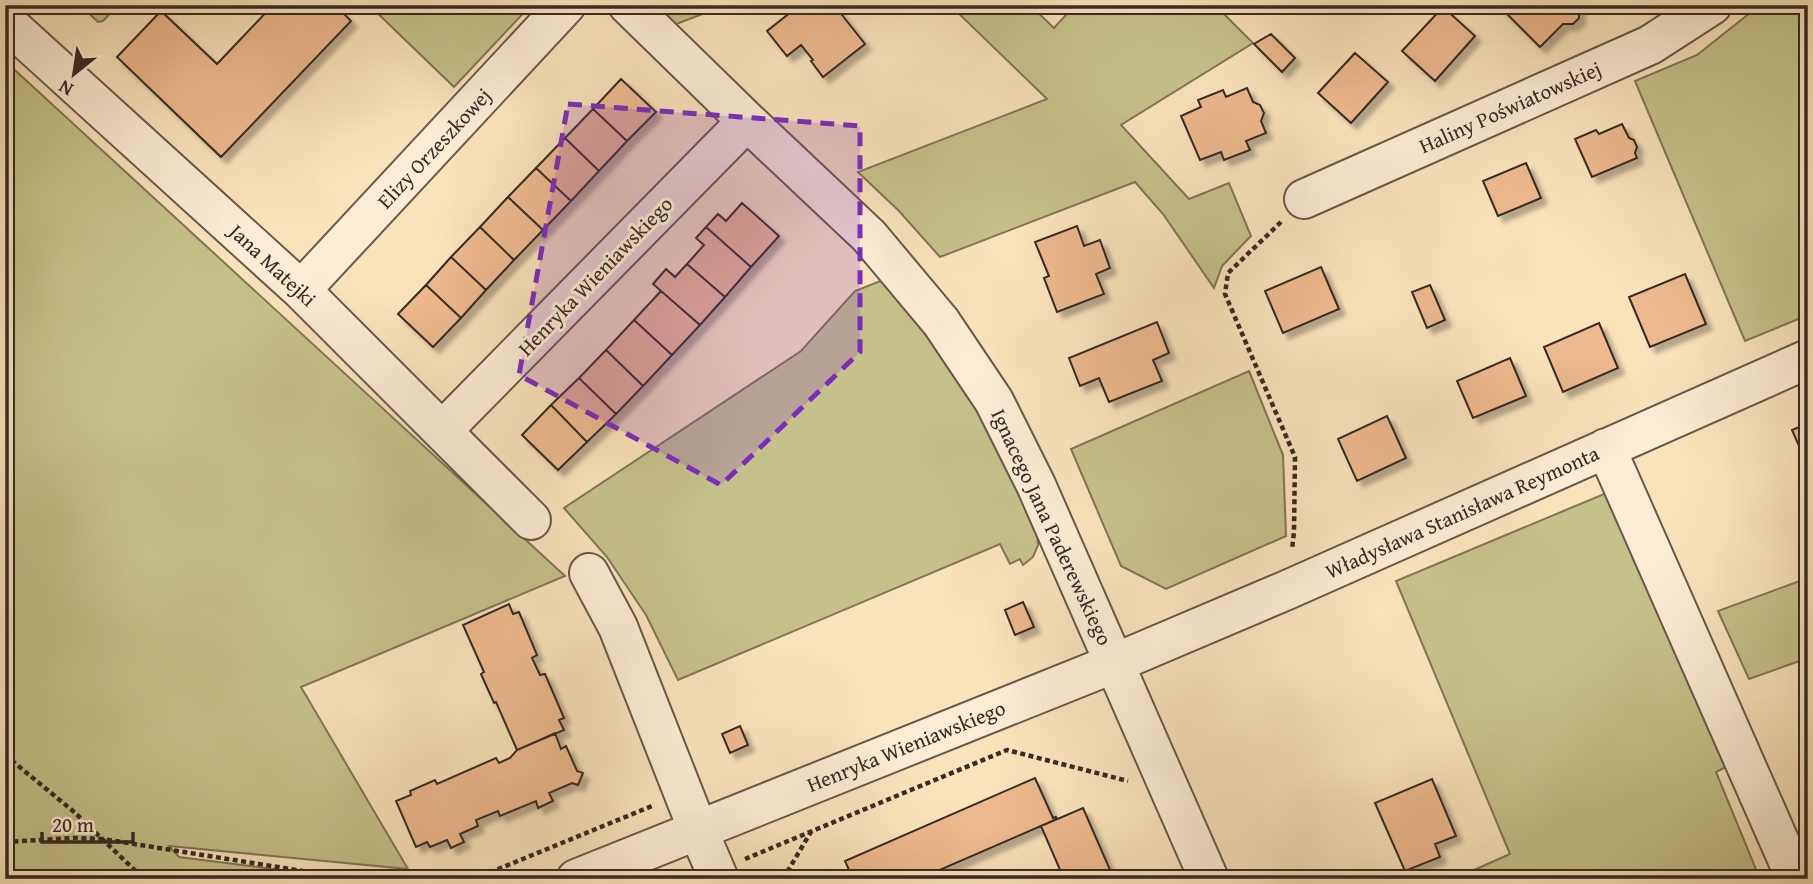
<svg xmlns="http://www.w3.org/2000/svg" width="1813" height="884" viewBox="0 0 1813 884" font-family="'Gentium Book Plus',serif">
  <defs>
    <filter id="shadow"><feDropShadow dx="6" dy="6" stdDeviation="2" flood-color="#0004"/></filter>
  </defs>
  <rect width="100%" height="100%" fill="#fae2bb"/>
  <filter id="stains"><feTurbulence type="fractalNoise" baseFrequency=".00286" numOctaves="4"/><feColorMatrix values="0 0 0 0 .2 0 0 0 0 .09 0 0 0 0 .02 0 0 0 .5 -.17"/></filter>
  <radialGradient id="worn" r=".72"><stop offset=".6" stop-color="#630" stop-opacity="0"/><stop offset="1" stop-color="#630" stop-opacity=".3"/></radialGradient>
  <path fill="#c5c18b" stroke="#7e7658" stroke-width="2" d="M80 5H118L103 21 98 22Z
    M369 5H531L454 87Z
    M649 5H726L671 26Z
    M950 5H1030L1054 28 1075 5H1215L1253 43 1121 125 1189 199 1229 183 1251 236 1222 266 1214 288 1163 214 1135 182 940 257 899 211 858 172 1047 99Z
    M1760 5H1792L1808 8V315L1745 341 1635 81 1697 55Z
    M5 61 565 576 301 687 408 869 169 846 179 857 351 879H5Z
    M883 280 942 352 984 420 1009 470 1037 532 1038 545 1033 557 1023 565 1020 559 1010 564 1000 544 678 680 646 615 607 557 564 508 801 351 855 291Z
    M1249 371 1283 455 1286 536 1166 589 1121 566 1071 449Z
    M1616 489 1726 767 1716 772 1760 879H1454L1510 854 1396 581Z
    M1808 578V658L1749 679 1718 611Z"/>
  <path fill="#edb98f" stroke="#362a24" stroke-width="2" filter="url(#shadow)" d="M273 5H335L351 21 221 157 117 57 161 11 217 64Z
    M800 5H834L865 44 823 77 811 61 813 60 801 45 787 56 767 31Z
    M1500 5H1576L1579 8V18L1573 24H1563L1540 47 1499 6Z
    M1443 7 1475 36 1435 81 1402 51Z
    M1271 34 1295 58 1282 72 1254 44Z
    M1355 53 1388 82 1351 123 1318 93Z
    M621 79 656 112 627 141 593 109Z
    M1247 88 1253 102 1260 105 1264 113 1261 121 1266 133 1246 141 1250 150 1224 160 1221 152 1200 160 1181 116 1201 107 1198 100 1223 90 1226 97Z
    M593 109 627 141 599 171 565 138Z
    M1622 124 1629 138 1634 140 1637 147 1635 153 1637 158 1592 177 1575 139 1596 130 1599 134Z
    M565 138 599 171 571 201 536 168Z
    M1526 163 1541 198 1498 216 1483 181Z
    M536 168 571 201 543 230 508 197Z
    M508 197 543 230 514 260 480 227Z
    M742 203 779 236 751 267 706 227 718 214 726 221Z
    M1077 226 1084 246 1100 240 1110 268 1096 274 1104 294 1057 312 1044 278 1049 276 1035 242Z
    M480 227 514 260 486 290 451 257Z
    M706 227 751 267 725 297 687 264 704 245 696 238Z
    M451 257 486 290 461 318 426 285Z
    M687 264 725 297 700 325 653 284 666 269 675 277Z
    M1321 267 1339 309 1283 333 1265 291Z
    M1685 274 1706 324 1650 347 1629 297Z
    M426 285 461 318 433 347 398 314Z
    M1430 285 1445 320 1427 328 1412 292Z
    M661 291 700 325 672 355 634 320Z
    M634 320 672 355 643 386 606 350Z
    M1157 322 1169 353 1153 360 1162 381 1109 402 1099 378 1080 386 1069 358Z
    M1599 323 1618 368 1563 392 1544 347Z
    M606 350 643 386 616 414 579 378Z
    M1510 358 1526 396 1473 418 1457 381Z
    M579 378 616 414 587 442 551 405Z
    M551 405 587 442 558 470 522 435Z
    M1387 416 1406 458 1357 481 1338 439Z
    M1808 423V453L1803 455 1792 430Z
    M1023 602 1034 627 1015 635 1005 610Z
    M509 604 513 614 519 612 537 655 532 658 540 675 545 674 564 718 559 720 564 730 517 750 496 702 494 703 481 674 484 672 463 625Z
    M740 726 748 745 730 753 722 734Z
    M555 733 561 749 566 746 577 771 583 773 578 785 572 783 549 793 553 801 538 808 536 801 500 816 498 811 476 820 478 826 460 834 464 842 451 848 447 840 430 847 427 842 416 847 396 801 411 795 410 791 435 780 437 784 496 758 499 763 510 758 517 750Z
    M1035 778 1053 818 1056 817 1057 819 919 879H853L845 861Z
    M1432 779 1456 836 1435 844 1440 857 1405 871 1375 803Z
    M1083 808 1114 879H1064L1041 826Z"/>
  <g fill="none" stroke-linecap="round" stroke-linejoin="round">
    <defs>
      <path id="minor" d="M628 5 747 121 869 236 941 322 994 401 1036 485 1209 879
        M5 21 301 290 531 520
        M1304 199 1650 45 1712 5
        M301 290 566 5
        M442 431 747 121
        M1606 448 1796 879
        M589 573 618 627 698 830 719 879
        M576 879 1115 663 1287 590 1808 359"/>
    </defs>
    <use href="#minor" stroke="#67584a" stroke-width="42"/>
    <path stroke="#362a24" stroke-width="4.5" stroke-dasharray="5 3.5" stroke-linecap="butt" d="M1281 222 1228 273 1225 294 1295 457 1294 532 1292 550
      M5 755 73 811 144 879
      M5 842 75 838 103 839 340 877 361 879
      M745 859 1007 750 1128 781
      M474 879 652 806
      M783 879 812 830"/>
    <use href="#minor" stroke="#fcecd3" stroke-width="38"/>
  </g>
  <path fill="#7b2cbf" fill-opacity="0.2" stroke="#7b2cbf" stroke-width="5" stroke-dasharray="14 9" stroke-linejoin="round" d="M568 104 860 126V352L721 485 519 375Z"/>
  <g text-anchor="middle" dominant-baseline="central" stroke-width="6" stroke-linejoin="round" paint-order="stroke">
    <g font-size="21" fill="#362a24" stroke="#fcecd3">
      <text transform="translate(1510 107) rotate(-24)">Haliny Poświatowskiej</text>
      <text transform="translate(434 148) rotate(-47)">Elizy Orzeszkowej</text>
      <text transform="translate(273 265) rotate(43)">Jana Matejki</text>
      <text transform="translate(595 276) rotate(-46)">Henryka Wieniawskiego</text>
      <text transform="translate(1462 512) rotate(-24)">Władysława Stanisława Reymonta</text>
      <text transform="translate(1052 527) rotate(65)">Ignacego Jana Paderewskiego</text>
      <text transform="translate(906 746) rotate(-22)">Henryka Wieniawskiego</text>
    </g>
  </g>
  <rect width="1813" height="884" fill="none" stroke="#fae2bb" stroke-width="28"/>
  <rect x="7" y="7" width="1799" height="870" fill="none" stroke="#362a24" stroke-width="3.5"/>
  <rect x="14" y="14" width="1785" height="856" fill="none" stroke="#362a24" stroke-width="2"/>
  <g transform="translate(74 74) rotate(210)" stroke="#fcecd3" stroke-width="5" paint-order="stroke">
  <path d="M0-5L12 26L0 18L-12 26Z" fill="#362a24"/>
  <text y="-10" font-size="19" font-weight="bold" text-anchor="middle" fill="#362a24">N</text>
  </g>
  <path d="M42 832v10h91v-10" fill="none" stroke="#362a24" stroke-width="3.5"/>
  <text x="52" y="832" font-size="21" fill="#362a24" stroke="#fcecd3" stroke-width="5" paint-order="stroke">20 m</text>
  <rect width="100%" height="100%" filter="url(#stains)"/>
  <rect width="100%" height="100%" fill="url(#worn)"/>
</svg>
